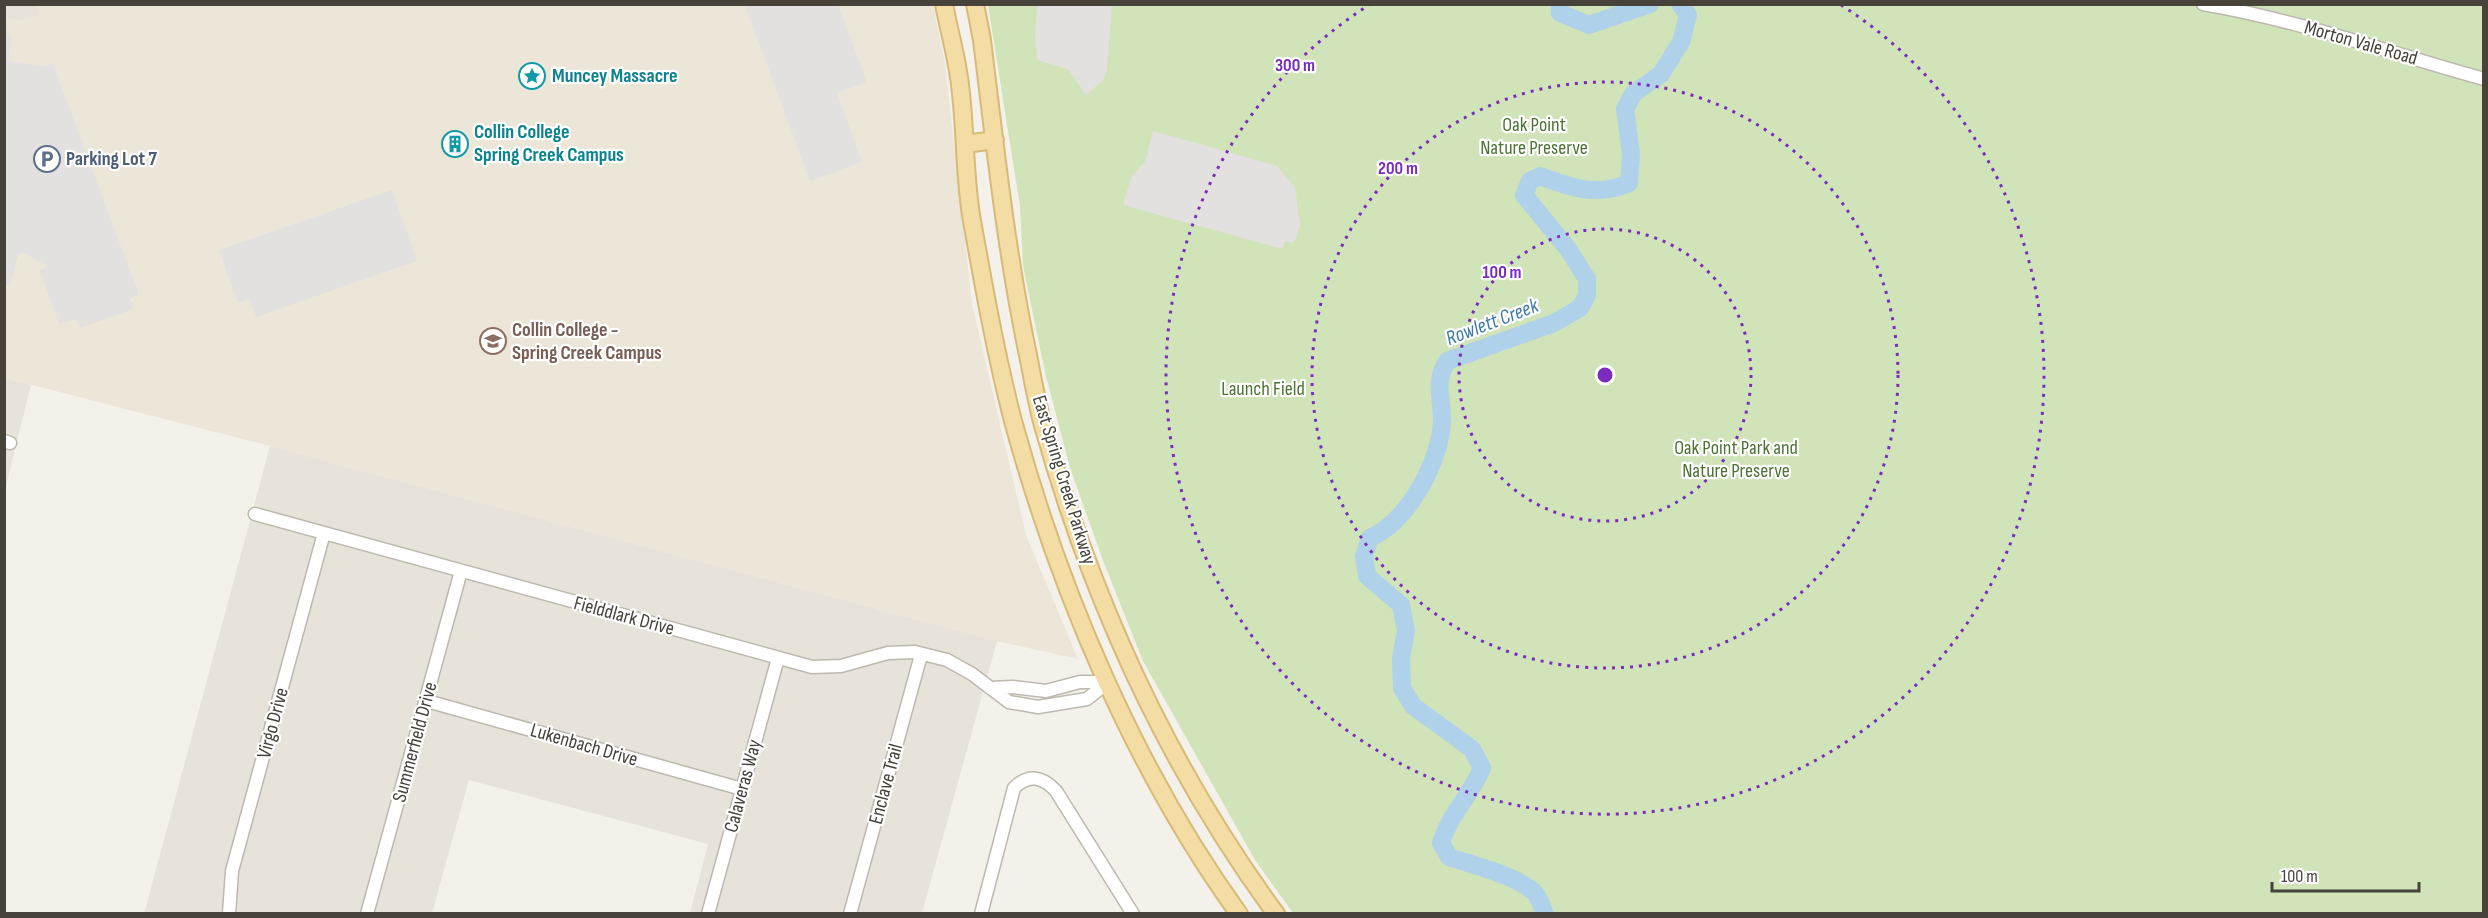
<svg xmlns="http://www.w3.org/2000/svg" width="2488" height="918" viewBox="0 0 2488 918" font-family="'Sofia Sans Condensed',sans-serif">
  <rect width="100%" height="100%" fill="#f4f1eb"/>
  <path fill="#e7e3da" d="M5 5H38L40 15 19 21 5 18Z
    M5 378 31 385 5 490Z
    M270 446 997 641 922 913H690L708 844 469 780 432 913 144 914Z"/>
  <path fill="#ebe6d7" d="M38 4 933 5 945 64 972 304 1026 535 1078 659 997 641 270 446 5 378 4 18 19 21 40 15Z"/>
  <path fill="#d0e3b9" d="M988 5H2483V913H1293L1255 860 1143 661 1104 563 1070 468 1045 372 1023 266 1020 206Z"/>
  <path fill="#e3e1df" d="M745 5H838L867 82 837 93 862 162 810 181Z
    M1037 5H1112L1107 70 1103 80 1086 95 1068 69 1037 60 1035 37Z
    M5 23 8 24 7 31 12 37 8 61 44 66 53 64 139 295 130 298 133 309 80 328 77 319 59 324 40 271 47 266 24 253 18 255 12 279 8 286H5Z
    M1153 131 1277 166 1295 187 1300 225 1294 243 1285 241 1283 249 1123 205 1132 175 1145 162Z
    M392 190 417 261 256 317 250 299 238 303 219 250Z"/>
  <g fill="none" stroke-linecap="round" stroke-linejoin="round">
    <path stroke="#afd1e9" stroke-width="18" d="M1560 4V13L1589 25 1650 4
      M1545 914C1542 907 1539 897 1534 892 1515 875 1473 865 1449 857L1441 843C1449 815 1471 795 1482 768L1472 749 1413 706 1402 688 1401 658 1406 631 1401 605 1367 576 1364 556 1370 538C1408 521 1441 461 1442 420 1442 397 1434 383 1447 361L1554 323 1580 308 1587 295V279L1568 249 1524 195 1530 181 1540 176C1572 188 1597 197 1629 183L1631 154 1625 109 1633 94 1661 74 1681 42 1688 15 1680 4"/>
    <defs>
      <path id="minor" d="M2203 4C2298 20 2390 53 2484 79
        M4 441 10 443
        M255 514 812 667 841 666 888 653 915 652 947 660 972 674 1009 702 1038 707 1087 699 1108 682
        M990 688 1013 687 1046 691 1080 682H1108
        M427 701 742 789
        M229 914 232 871 324 533
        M367 914 461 571
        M708 914 778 658
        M850 914 921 655
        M981 914 1014 788C1029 773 1043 777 1056 791L1133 914"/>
      <path id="major" d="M944 4C949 31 957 58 960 85 966 130 964 177 972 221 984 288 996 355 1013 421 1060 592 1135 770 1239 914
        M975 4 982 40C995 145 1006 251 1028 355 1033 380 1037 405 1044 429 1093 602 1169 768 1276 914
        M965 144 995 140"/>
    </defs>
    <use href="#minor" stroke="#beb9af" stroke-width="15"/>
    <use href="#major" stroke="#d7ba76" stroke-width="20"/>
    <use href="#minor" stroke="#fff" stroke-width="12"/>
    <use href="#major" stroke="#f3dda5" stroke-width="16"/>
  </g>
  <g fill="none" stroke="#7b2cbf" stroke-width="3" stroke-dasharray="3 6">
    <circle cx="1605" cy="375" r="146"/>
    <circle cx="1605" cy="375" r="293"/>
    <path d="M1841 5A439 439 0 1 1 1369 5"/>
  </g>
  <defs>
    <symbol id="sight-ring" viewBox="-11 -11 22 22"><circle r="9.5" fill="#fff" stroke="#0f9aa8" stroke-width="1.5"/><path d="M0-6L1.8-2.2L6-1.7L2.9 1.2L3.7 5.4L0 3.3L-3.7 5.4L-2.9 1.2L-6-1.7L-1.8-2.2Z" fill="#0f9aa8"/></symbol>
    <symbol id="building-ring" viewBox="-11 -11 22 22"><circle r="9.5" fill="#fff" stroke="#0f9aa8" stroke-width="1.5"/><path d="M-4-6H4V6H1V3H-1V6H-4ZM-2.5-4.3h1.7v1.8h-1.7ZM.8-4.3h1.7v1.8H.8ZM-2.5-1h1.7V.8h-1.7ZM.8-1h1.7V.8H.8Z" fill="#0f9aa8"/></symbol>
    <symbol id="parking-ring" viewBox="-11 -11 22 22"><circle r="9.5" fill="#fff" stroke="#5c6f8a" stroke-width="1.5"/><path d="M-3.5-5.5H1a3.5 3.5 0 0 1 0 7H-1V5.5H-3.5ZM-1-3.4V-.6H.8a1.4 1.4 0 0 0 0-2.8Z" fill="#5c6f8a"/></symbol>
    <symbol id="university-ring" viewBox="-11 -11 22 22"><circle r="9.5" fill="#fff" stroke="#8d6e63" stroke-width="1.5"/><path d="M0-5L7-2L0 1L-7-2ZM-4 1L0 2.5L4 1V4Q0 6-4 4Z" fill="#8d6e63"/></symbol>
  </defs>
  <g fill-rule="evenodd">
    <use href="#sight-ring" x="517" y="61" width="30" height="30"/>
    <use href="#building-ring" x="440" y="129" width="30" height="30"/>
    <use href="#parking-ring" x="32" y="144" width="30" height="30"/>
    <use href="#university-ring" x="478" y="326" width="30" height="30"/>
  </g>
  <g text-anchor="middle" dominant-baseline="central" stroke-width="4.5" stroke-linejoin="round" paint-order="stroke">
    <g font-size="20" fill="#47423a" stroke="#fff">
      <text transform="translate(2361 43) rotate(16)">Morton Vale Road</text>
      <text transform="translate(1064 480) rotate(73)">East Spring Creek Parkway</text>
      <text transform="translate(624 616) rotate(15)">Fielddlark Drive</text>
      <text transform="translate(273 723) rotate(-75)">Virgo Drive</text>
      <text transform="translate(415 742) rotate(-75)">Summerfield Drive</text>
      <text transform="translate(584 745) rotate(16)">Lukenbach Drive</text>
      <text transform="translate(886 784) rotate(-75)">Enclave Trail</text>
      <text transform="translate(743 786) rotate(-75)">Calaveras Way</text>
    </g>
    <g font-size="20" font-weight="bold" fill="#0d838f" stroke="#fff" text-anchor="start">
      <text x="552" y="76">Muncey Massacre</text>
      <text x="474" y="132">Collin College<tspan x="474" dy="23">Spring Creek Campus</tspan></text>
    </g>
    <g font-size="20" fill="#4b7333" stroke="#fff">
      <text x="1534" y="125">Oak Point<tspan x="1534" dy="23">Nature Preserve</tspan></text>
      <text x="1263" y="389">Launch Field</text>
      <text x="1736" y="448">Oak Point Park and<tspan x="1736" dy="23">Nature Preserve</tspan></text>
    </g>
    <g font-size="20" font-weight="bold" fill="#4e5e75" stroke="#fff" text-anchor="start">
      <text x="66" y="159">Parking Lot 7</text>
    </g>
    <g font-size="20" font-weight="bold" fill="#785e54" stroke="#fff" text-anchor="start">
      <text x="512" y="330">Collin College -<tspan x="512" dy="23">Spring Creek Campus</tspan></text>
    </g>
    <g font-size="21" font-style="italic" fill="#3f7ba8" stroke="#fff">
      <text transform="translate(1492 322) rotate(-21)">Rowlett Creek</text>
    </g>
  </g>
  <circle cx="1605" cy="375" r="9" fill="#7b2cbf" stroke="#fff" stroke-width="3"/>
  <g font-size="18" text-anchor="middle" font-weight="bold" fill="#7b2cbf" stroke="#fff" stroke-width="4.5" stroke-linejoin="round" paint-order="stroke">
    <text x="1295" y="71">300 m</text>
    <text x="1398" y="174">200 m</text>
    <text x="1502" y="278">100 m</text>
  </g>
  <rect width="2488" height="918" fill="none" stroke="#47423a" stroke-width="12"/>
  <path d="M2272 882v9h147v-9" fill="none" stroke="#47423a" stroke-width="3"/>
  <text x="2281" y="882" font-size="18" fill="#47423a" stroke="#ffffff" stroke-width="4.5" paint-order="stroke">100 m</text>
</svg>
